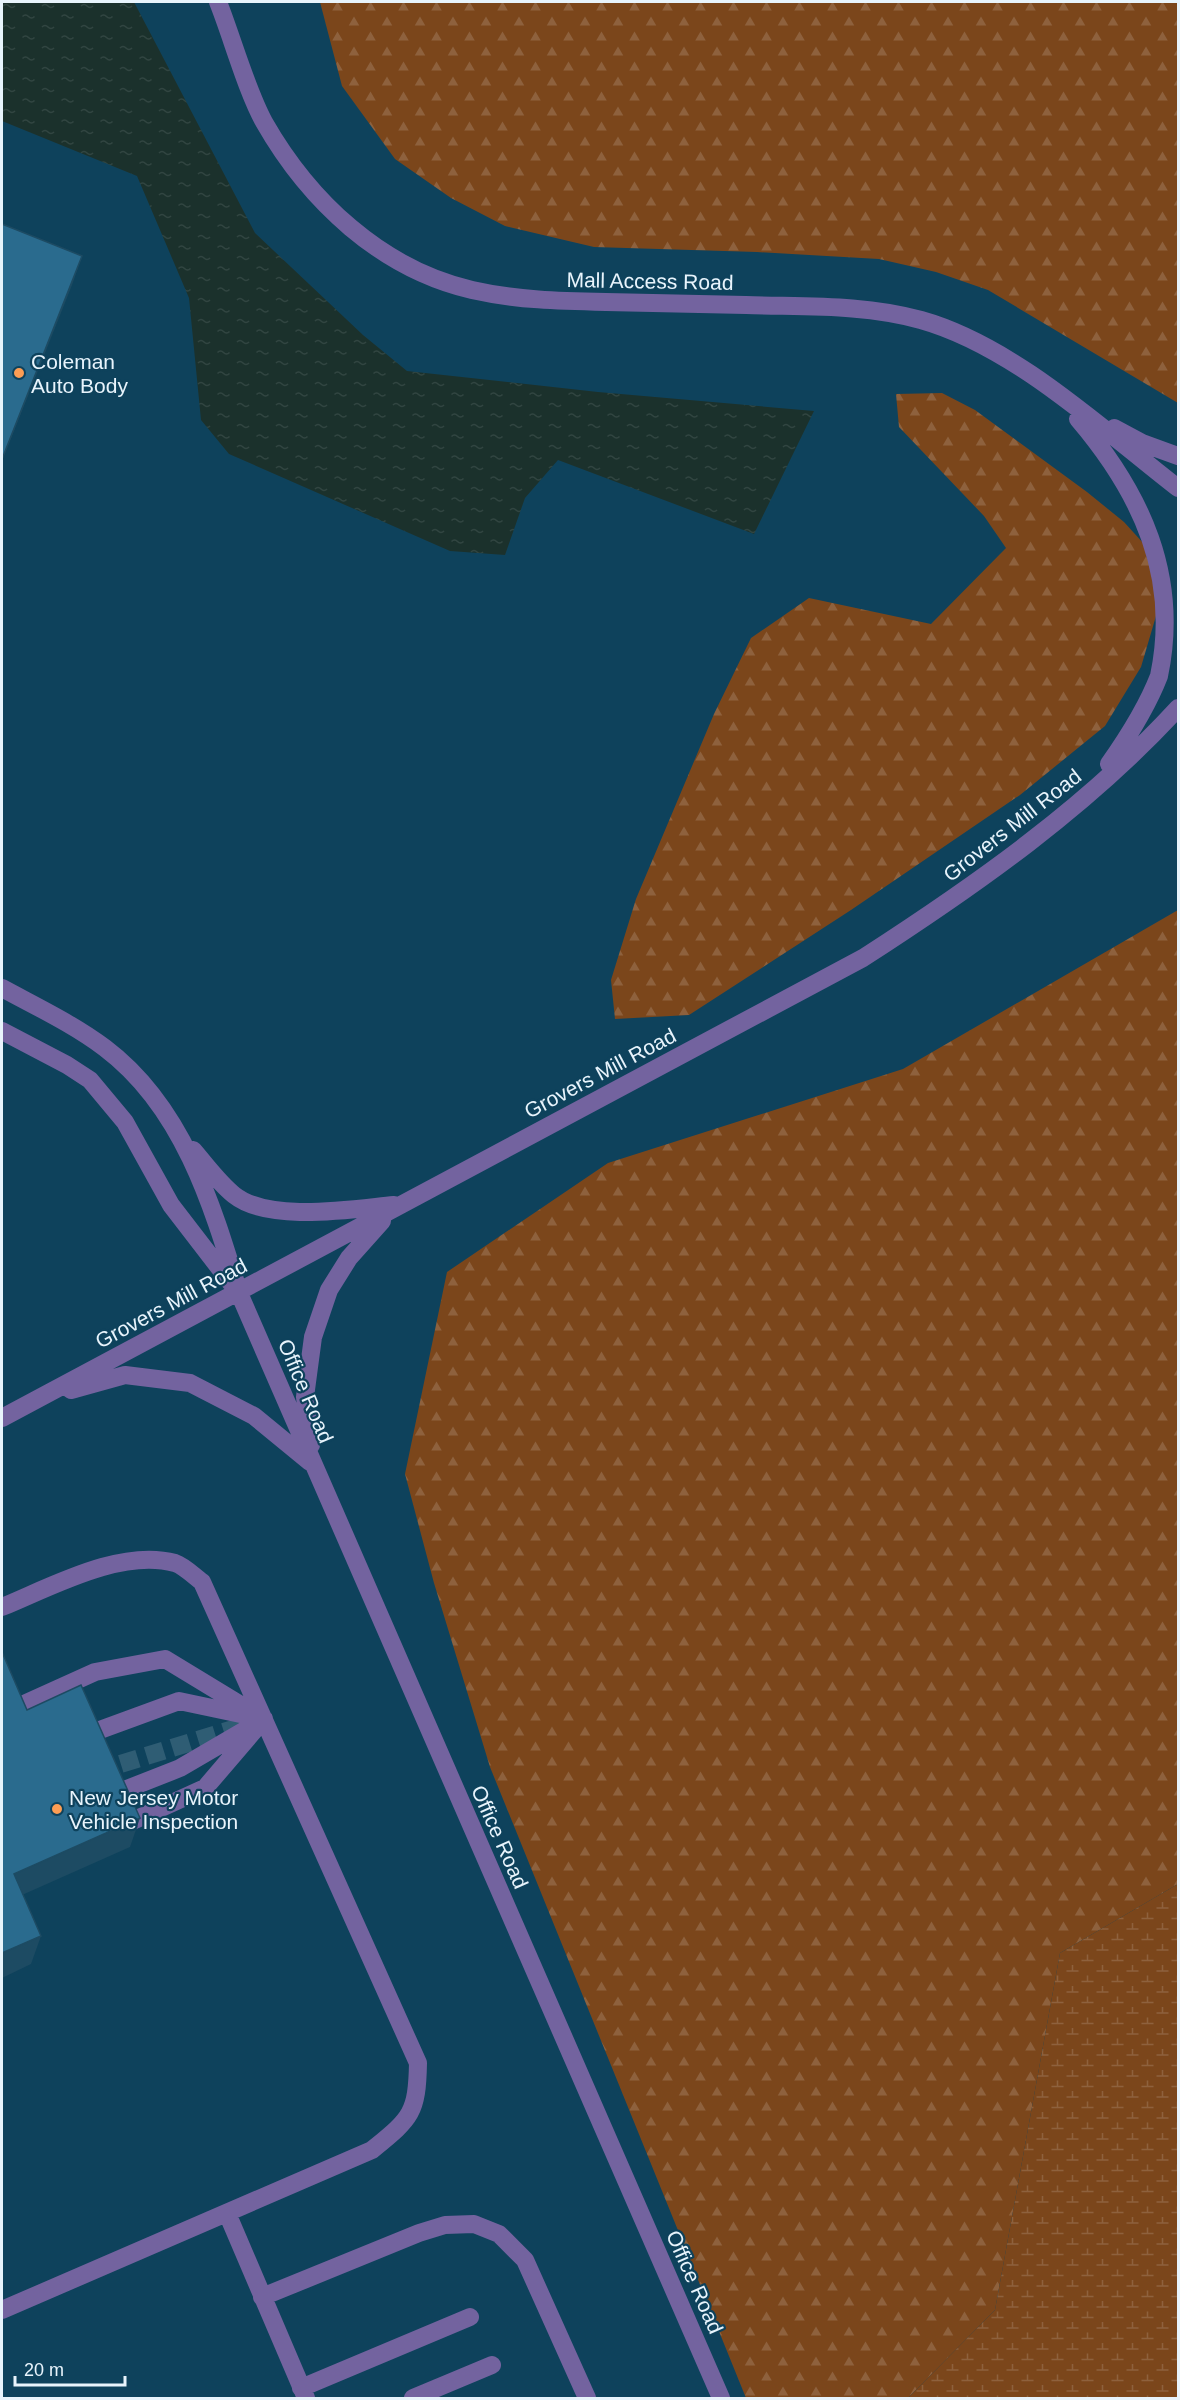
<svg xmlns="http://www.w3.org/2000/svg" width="1180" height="2400" viewBox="0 0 1180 2400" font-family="Helvetica,sans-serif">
  <defs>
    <pattern id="forest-firs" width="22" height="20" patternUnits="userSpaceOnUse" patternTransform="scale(1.5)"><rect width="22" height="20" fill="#7b461b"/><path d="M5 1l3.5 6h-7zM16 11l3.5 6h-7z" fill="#8e613d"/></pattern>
    <pattern id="wetland-marsh" width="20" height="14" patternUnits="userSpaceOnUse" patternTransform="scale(1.5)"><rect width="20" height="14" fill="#7b461b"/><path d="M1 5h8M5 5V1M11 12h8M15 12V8" fill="none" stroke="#8e613d"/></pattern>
    <pattern id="water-ripples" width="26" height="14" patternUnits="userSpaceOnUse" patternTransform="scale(1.5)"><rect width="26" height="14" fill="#1b312c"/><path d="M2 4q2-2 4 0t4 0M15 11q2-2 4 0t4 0" fill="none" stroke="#314541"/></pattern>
  </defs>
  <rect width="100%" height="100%" fill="#0e425c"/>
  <path fill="url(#forest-firs)" d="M320 2H1178V403L988 290 936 272 879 259 757 252 594 247 505 226 451 198 395 159 342 86Z
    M942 393 975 410 1087 492 1124 522 1144 544 1158 586 1156 616 1141 667 1105 726 1020 795 851 910 689 1015 615 1019 611 980 636 899 714 714 751 638 809 598 931 624 1006 548 984 516 899 427 896 394Z
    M1178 910V1884L1060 1953 995 2310 908 2398H746L490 1767 434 1583 405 1474 447 1272 608 1163 903 1069Z"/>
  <path fill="url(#wetland-marsh)" d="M1178 1884V2398H908L995 2310 1060 1953Z"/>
  <path fill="url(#water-ripples)" d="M2 2H134L255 233 363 335 407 371 598 392 814 411 754 534 558 460 525 498 505 555 450 551 229 454 201 420 189 298 137 176 2 121Z"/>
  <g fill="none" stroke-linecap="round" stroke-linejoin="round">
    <path stroke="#2f5d74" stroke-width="18" stroke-dasharray="18 9" stroke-linecap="butt" d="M95 1772 249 1724"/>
    <path stroke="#73639f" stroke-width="18" d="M218 2C232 37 246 89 264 122 309 201 381 269 472 290 516 300 560 301 606 302 653 303 699 304 746 305 804 307 864 304 921 320 1014 346 1103 430 1178 488
      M1078 419C1141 493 1180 576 1159 676 1147 707 1128 737 1109 764
      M1114 428 1142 443 1178 456
      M2 988C37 1007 73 1024 105 1048 183 1107 212 1204 239 1293L721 2398
      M2 1031 67 1065 90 1080 125 1122 171 1205 231 1283
      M193 1150C206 1165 219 1183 234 1195 269 1223 352 1209 394 1205
      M71 1390 125 1375 190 1383 254 1416 310 1462
      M2 1418 863 958C976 885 1087 807 1178 708
      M311 1445 305 1397 313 1337 329 1290 349 1258 382 1221
      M2 1607C51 1587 121 1548 175 1563 184 1566 194 1576 202 1582L418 2063C417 2114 411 2118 372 2150L2 2310
      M2 1714 95 1672 165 1659 264 1719
      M78 1738 179 1701 250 1716
      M104 1798 180 1768 252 1726
      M117 1828 205 1788 264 1719
      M227 2213 306 2398
      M262 2297 419 2233 445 2225 474 2224 499 2234 525 2260 587 2398
      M301 2388 470 2317
      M413 2398 492 2365"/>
  </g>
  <path fill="#1d4b63" d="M82 256 72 285 2 461V459Z
    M140 1818 130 1847 4 1903 14 1874Z
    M41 1936 31 1964 2 1978V1953Z"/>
  <path fill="#2a6b8e" stroke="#1d4b63" stroke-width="1.5" d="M2 224 82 256 2 459Z
    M2 1652 27 1710 81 1685 140 1818 14 1874 41 1936 2 1953Z"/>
  <g fill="#fc9d54" stroke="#0e425c" stroke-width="2">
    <circle cx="19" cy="373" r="6"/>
    <circle cx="57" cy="1809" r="6"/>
  </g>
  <g text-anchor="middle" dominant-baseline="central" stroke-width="4.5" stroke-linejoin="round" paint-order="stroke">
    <g font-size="21" fill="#e8f4fc" stroke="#0e425c">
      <text transform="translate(650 281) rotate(1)">Mall Access Road</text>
      <text transform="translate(1012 825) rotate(-38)">Grovers Mill Road</text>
      <text transform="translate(600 1073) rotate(-28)">Grovers Mill Road</text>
      <text transform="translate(171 1303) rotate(-28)">Grovers Mill Road</text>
      <text transform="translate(306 1391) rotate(67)">Office Road</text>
      <text transform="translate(500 1837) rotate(66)">Office Road</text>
      <text transform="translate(695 2282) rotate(66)">Office Road</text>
    </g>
    <g font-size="21" fill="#e8f4fc" stroke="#0e425c" text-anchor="start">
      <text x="31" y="361">Coleman<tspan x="31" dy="24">Auto Body</tspan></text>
      <text x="69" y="1797">New Jersey Motor<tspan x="69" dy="24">Vehicle Inspection</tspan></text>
    </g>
  </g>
  <rect width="1180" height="2400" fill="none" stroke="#e8f4fc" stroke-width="6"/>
  <path d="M15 2376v9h110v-9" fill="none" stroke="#e8f4fc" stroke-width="3"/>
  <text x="24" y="2376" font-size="18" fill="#e8f4fc" stroke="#0e425c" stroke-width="4.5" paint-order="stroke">20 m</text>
</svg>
